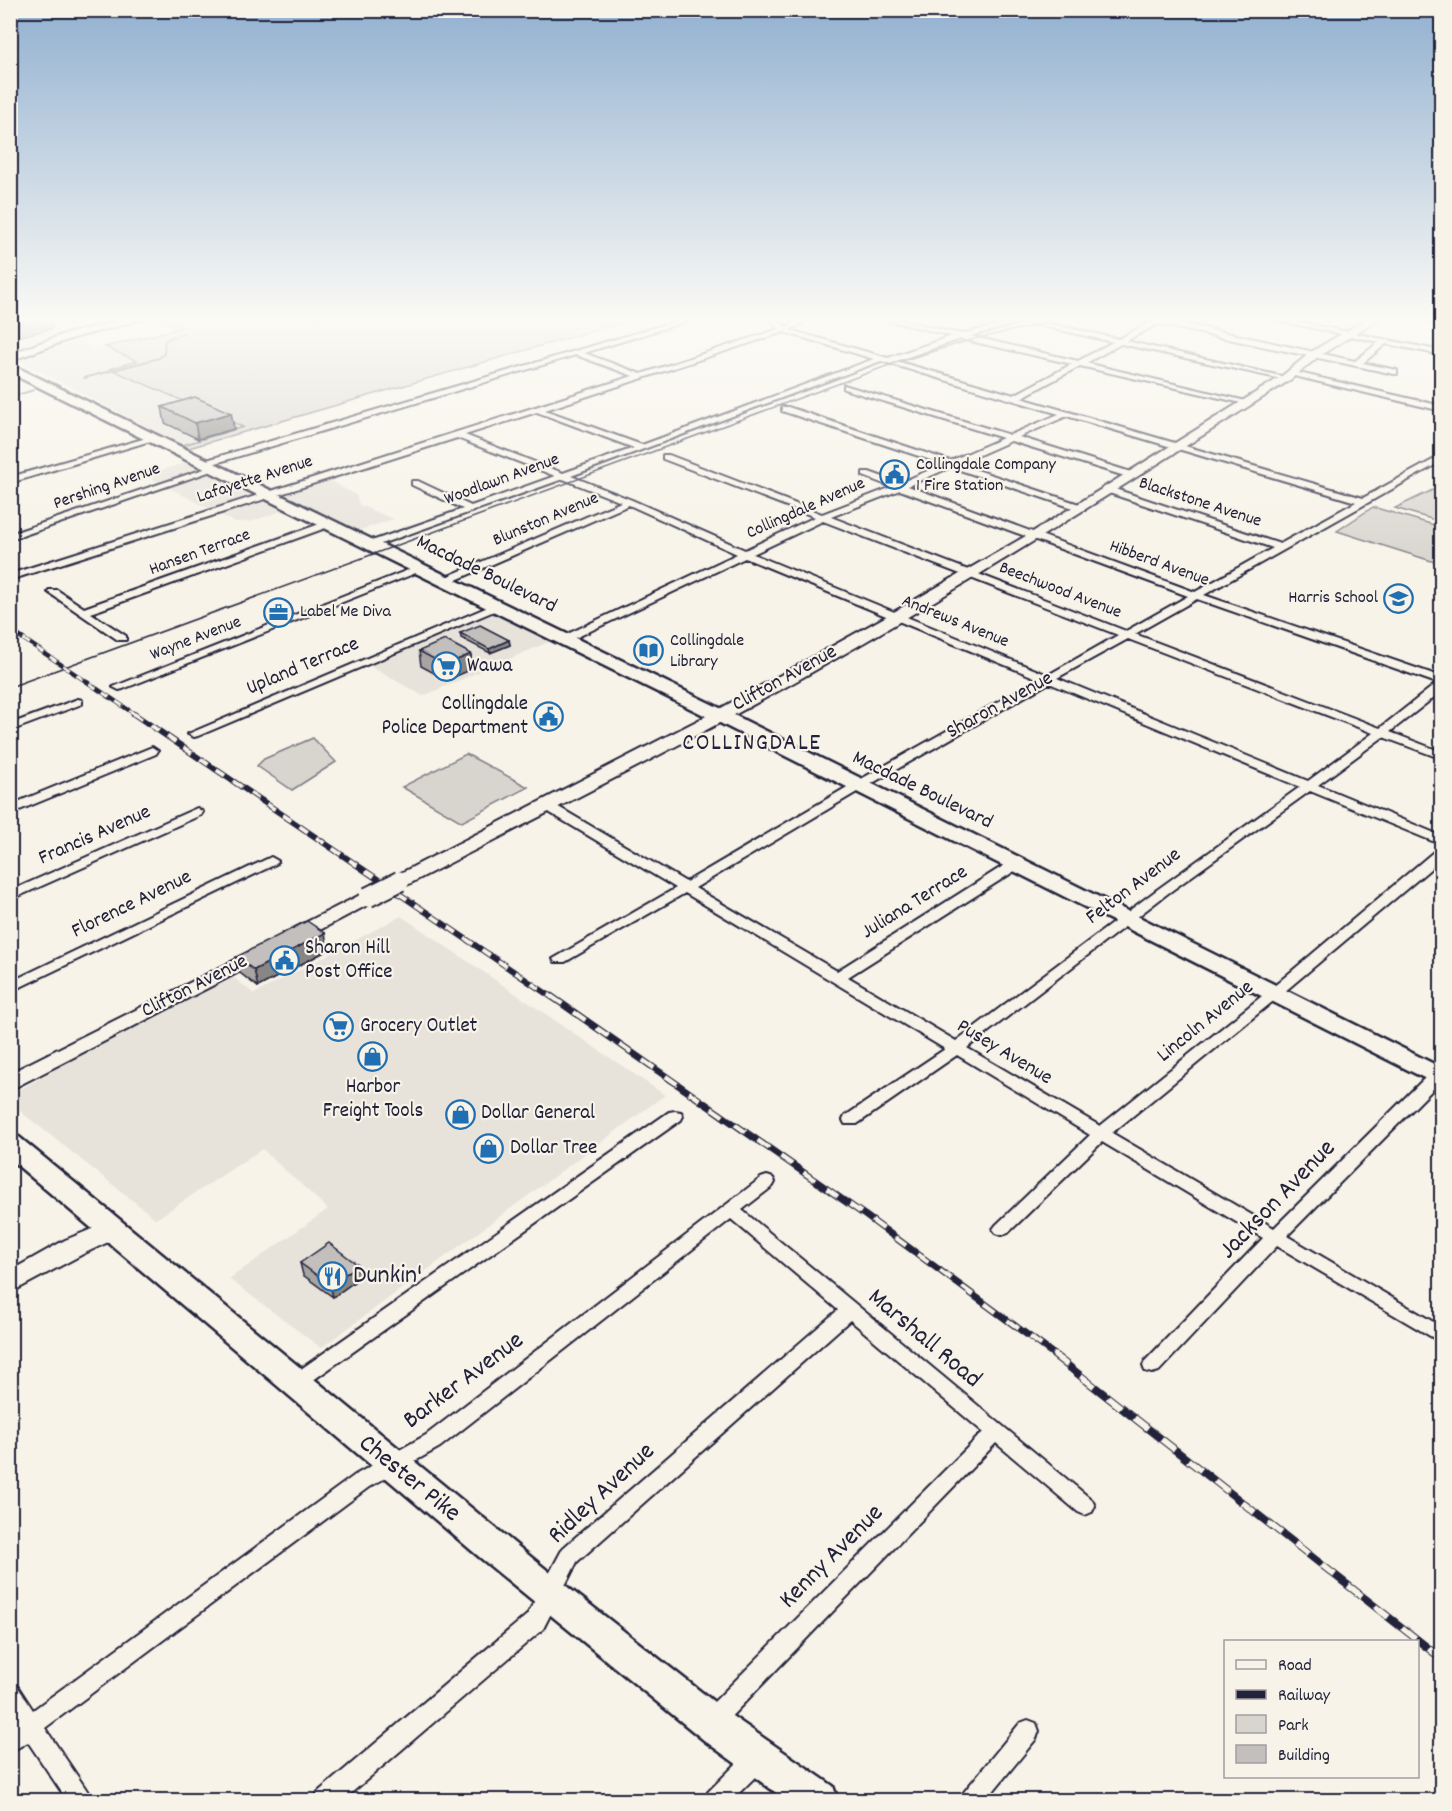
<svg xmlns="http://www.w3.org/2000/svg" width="1452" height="1811" viewBox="0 0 1452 1811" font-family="Dekko,sans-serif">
  <rect width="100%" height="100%" fill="#f7f3e8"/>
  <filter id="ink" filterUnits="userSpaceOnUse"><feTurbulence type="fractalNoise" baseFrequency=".0167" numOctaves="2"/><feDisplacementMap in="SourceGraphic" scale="12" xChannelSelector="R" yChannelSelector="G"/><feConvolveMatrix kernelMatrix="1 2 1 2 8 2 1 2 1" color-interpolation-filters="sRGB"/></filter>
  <g filter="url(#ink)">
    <path fill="#e7e3db" d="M10 317H134L77 331 11 353Z
      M73 339 94 350 105 347 138 362 111 369 244 427 183 445 20 361 53 344Z
      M188 462 261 500 327 479 356 495 359 505 394 519 357 531 304 504 249 522H234L145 475Z
      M495 613 551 641 423 696 368 665Z
      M401 916 665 1095 321 1348 229 1279 328 1209 262 1149 156 1219 11 1104 10 1095 102 1043 233 977 254 994Z"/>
    <path fill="#d8d5cf" stroke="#7d7c85" stroke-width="1.5" d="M152 317H640L189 448 183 445 243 427 110 369 137 361 105 347 180 328Z
      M1441 486V522L1395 508Z
      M1373 507 1441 527V564L1337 531Z
      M313 738 336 762 292 790 257 766 264 759Z
      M466 754 528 787 462 822 402 787Z"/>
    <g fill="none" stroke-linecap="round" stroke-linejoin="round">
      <path stroke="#76747f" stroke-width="2" d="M84 378 159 358 164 354 165 340 184 333
        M10 397 34 390"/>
      <defs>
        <path id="street" d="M690 317H701L584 353 641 374 779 329 768 317H775L785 327 804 317H812L790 330 888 358 952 336 874 317H886L961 334 1017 321 1006 317H1018L1119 339 1150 322 1134 317 1159 318 1355 361 1379 342 1261 317H1275L1442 351V355L1386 344 1363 363 1397 370V374H1394L1158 324 1126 341 1290 378 1286 380 1121 344 1086 363 1250 402 1246 404 1080 366 1021 398 1363 498 1442 455V461L1204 595 1442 677V691L1390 732 1442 752V759L1383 737 1318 785 1442 836V845L1310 791 1167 894 967 1048 1100 1126 1267 992 1437 849 1442 848V859L1277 998 1112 1133 1274 1228 1437 1066 1442 1065V1080L1287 1236 1442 1327V1343L1277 1246 1159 1371 1152 1373 1145 1371 1143 1366 1145 1361 1263 1238 1102 1142 1008 1233 1002 1235 996 1233 993 1229 996 1225 1090 1135 957 1055 857 1124H845L843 1120 845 1116 945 1049 685 893 565 962H555L553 959 676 888 542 808 540 805 542 802H550L686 882 854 783 1039 679 745 558 567 642H559V638L737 554 629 505 447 584H439V580L621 502 563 479 375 546H369V542L463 509 412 485V481H418L471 506 555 476 457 438 10 580V574L633 376 576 355 206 466H200V462ZM1024 322 1113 342 1078 361 970 336ZM784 332 874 359 642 445 545 410ZM961 339 1072 364 1014 395 896 361ZM881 361 1059 414 1010 435 844 385V389L1003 438 950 461 788 407H782V411L943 464 900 483 869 472H863V476L892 487 822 514 669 455H663V459L815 517 745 550 632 500 571 476ZM537 412 634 448 563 473 465 435ZM1067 416 1356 502 1280 544 1112 488H1106V492L1273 548 1195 592 908 486 951 467 1079 510H1085V506L959 464 1011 441 1128 477H1134V473L1019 437ZM900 490 1188 596 1126 631 831 517ZM823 521 1118 635 1048 675 753 554ZM1197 599 1437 683 1380 728 1135 634ZM1128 639 1373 733 1308 781 1057 678ZM1049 683 1300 787 1158 889 956 1041 848 977 1021 867 1023 864 1021 861H1011L837 971 695 888 862 789Z
          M1415 317 1442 320V324L1416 319Z
          M1290 371 1442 406V411L1290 375Z
          M150 437 157 439 10 483V477Z
          M210 467 217 469 10 540V534Z
          M328 521 331 522V526L91 613 126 636V640H118L48 592 49 590H57L84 608Z
          M418 566 421 567V571L123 689 119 690 113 687Z
          M495 604 500 607 499 609 198 736 194 737 188 734Z
          M78 699 82 700V704L10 731V724Z
          M152 747 158 751 156 754 10 814V805Z
          M197 808 203 812 201 815 10 900V891Z
          M271 857 278 861 276 864 10 992V982Z
          M675 1111 681 1112 683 1116 681 1120 302 1388 295 1391 288 1388 286 1383 288 1378 669 1112Z
          M767 1176 773 1178 775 1182 773 1186 742 1210 1092 1500 1095 1506 1092 1512 1085 1515 1078 1512 996 1443 719 1729 711 1732 703 1729 700 1721 703 1713 983 1432 850 1320 577 1562 543 1629 343 1800H315L318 1792 527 1615 563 1548 838 1310 731 1219 440 1447 369 1487 45 1728 88 1792 91 1800H67L28 1742 10 1752V1727L16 1723 10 1715V1685L18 1687 33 1710 355 1475 426 1435 761 1178Z
          M1028 1720 1036 1723 1039 1731 1036 1739 986 1800H961L964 1792 1020 1723Z
          M757 1748 765 1751 768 1759 765 1767 732 1800H705L708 1792 749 1751Z"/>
        <path id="secondary" d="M134 317H151L70 339 10 361V354L62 335Z
          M1370 317H1382L1319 356 1290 380C1104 498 919 616 725 720 619 777 513 830 407 885H393L390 881 393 877 714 712 892 613 1031 533 1282 376 1311 352Z
          M368 891 375 893 378 897 375 901 297 942H283L280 938 283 934Z
          M261 947 268 949 271 953 268 957 10 1090V1073Z
          M114 1220 123 1223 126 1229 123 1235 83 1254 10 1293V1271L65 1240Z"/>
        <path id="primary" d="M10 364 724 710 1442 1068V1087L710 718 10 373Z
          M10 1135 19 1137 570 1589 732 1716 833 1786 838 1800H786L705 1741 477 1555 10 1159Z"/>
      </defs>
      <use href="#street" stroke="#22223b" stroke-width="4"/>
      <use href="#secondary" stroke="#22223b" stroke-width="4"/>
      <use href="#primary" stroke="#22223b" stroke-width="5"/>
      <use href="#street" fill="#f7f3e8" fill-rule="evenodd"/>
      <use href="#secondary" fill="#f7f3e8" fill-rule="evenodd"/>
      <use href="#primary" fill="#f7f3e8" fill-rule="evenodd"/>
      <path stroke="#22223b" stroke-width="1.5" d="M10 687 895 363 974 339 1075 317"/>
      <defs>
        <path id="rail-far3" d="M10 630 136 715"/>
        <path id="rail-far2" d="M134 714 553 998"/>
        <path id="rail-far1" d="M551 996 866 1216 1056 1356"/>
        <path id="rail" d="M1054 1355 1442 1659"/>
      </defs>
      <use href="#rail-far3" stroke="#22223b" stroke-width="4.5"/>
      <use href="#rail-far2" stroke="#22223b" stroke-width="6"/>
      <use href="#rail-far1" stroke="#22223b" stroke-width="7"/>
      <use href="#rail" stroke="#22223b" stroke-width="8"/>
      <use href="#rail-far3" stroke="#f7f3e8" stroke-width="3" stroke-dasharray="8" stroke-linecap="butt"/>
      <use href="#rail-far2" stroke="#f7f3e8" stroke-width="4" stroke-dasharray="10" stroke-linecap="butt"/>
      <use href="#rail-far1" stroke="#f7f3e8" stroke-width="4.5" stroke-dasharray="14" stroke-linecap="butt"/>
      <use href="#rail" stroke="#f7f3e8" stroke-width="6" stroke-dasharray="17" stroke-linecap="butt"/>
      <defs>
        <path id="secondary-bridge" d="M368 897 400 881"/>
      </defs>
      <use href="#secondary-bridge" stroke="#22223b" stroke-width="23" stroke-linecap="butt"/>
      <use href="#secondary-bridge" stroke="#f7f3e8" stroke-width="19"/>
    </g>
    <path fill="#a7a4a3" stroke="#22223b" stroke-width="1.5" d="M10 317 53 328 10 338Z
      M162 407 231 413 234 429 198 439 165 423Z
      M460 633 509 640 510 645 490 653 461 638Z
      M419 651 471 654 472 669 447 680 421 666Z
      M328 950 258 987 240 973 236 957Z
      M300 1263 358 1265 361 1277 333 1297 303 1275Z"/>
    <path fill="#888684" stroke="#22223b" stroke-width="1.5" d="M50 317 53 328 13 338 10 326Z
      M231 413 234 429 198 439 195 423Z
      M509 640 510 645 490 653 489 649Z
      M471 654 472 669 447 680 445 665Z
      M325 933 328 950 258 987 254 970Z
      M358 1265 361 1277 333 1297 330 1285Z"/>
    <path fill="#c2bfbd" stroke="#22223b" stroke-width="1.5" d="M10 317H50L10 326Z
      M195 397 231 413 195 423 162 407Z
      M480 625 509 640 489 649 460 633Z
      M445 640 471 654 445 665 419 651Z
      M307 921 325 933 254 970 236 957Z
      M329 1243 358 1265 330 1285 300 1263Z"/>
  </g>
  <linearGradient id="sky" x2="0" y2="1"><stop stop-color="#91b0d0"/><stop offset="0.56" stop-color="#fbfaf5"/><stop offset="1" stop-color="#fbfaf5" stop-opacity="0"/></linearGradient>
  <rect width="1452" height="570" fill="url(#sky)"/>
  <defs>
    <symbol id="civic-ring" viewBox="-11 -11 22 22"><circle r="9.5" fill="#f7f3e8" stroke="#1f6fb2" stroke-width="1.5"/><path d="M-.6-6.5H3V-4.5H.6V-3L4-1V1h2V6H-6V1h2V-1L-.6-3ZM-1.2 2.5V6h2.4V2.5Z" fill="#1f6fb2"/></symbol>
    <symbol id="school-ring" viewBox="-11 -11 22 22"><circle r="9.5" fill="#f7f3e8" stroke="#1f6fb2" stroke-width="1.5"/><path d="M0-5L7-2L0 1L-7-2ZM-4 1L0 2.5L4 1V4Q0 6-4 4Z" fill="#1f6fb2"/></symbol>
    <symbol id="office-ring" viewBox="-11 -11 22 22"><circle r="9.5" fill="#f7f3e8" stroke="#1f6fb2" stroke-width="1.5"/><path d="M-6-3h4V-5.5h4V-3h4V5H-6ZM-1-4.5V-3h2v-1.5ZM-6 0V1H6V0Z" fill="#1f6fb2"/></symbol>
    <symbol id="library-ring" viewBox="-11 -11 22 22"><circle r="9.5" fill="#f7f3e8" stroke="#1f6fb2" stroke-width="1.5"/><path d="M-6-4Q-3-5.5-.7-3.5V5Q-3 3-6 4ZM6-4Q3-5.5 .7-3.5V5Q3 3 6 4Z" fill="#1f6fb2"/></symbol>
    <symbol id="supermarket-ring" viewBox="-11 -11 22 22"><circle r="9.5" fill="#f7f3e8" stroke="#1f6fb2" stroke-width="1.5"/><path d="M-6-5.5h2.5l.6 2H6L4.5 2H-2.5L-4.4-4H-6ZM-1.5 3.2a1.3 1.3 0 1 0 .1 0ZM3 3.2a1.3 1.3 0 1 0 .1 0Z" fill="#1f6fb2"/></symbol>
    <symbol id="shop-ring" viewBox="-11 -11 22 22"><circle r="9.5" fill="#f7f3e8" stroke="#1f6fb2" stroke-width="1.5"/><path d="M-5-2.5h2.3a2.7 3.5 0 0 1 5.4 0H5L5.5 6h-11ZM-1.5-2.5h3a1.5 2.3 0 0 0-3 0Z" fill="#1f6fb2"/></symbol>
    <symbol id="restaurant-ring" viewBox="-11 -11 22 22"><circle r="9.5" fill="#f7f3e8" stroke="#1f6fb2" stroke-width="1.5"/><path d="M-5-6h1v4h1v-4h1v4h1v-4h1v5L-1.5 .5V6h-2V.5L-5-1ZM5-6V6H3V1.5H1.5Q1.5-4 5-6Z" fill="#1f6fb2"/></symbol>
  </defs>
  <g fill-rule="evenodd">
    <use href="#civic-ring" x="878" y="458" width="33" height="33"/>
    <use href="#school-ring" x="1382" y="582" width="33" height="33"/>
    <use href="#office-ring" x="262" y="596" width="33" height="33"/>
    <use href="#library-ring" x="632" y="634" width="33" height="33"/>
    <use href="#supermarket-ring" x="430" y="650" width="33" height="33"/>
    <use href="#civic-ring" x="532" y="700" width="33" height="33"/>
    <use href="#civic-ring" x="268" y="944" width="33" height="33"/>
    <use href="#supermarket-ring" x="322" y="1010" width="33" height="33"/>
    <use href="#shop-ring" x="356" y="1040" width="33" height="33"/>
    <use href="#shop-ring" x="444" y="1098" width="33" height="33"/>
    <use href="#shop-ring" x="472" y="1132" width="33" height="33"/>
    <use href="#restaurant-ring" x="316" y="1260" width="33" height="33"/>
  </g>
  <g text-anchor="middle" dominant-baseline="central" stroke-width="4.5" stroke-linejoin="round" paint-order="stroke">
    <g font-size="18" fill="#22223b" stroke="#f7f3e8" text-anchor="start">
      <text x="916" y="465">Collingdale Company<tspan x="916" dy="21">1 Fire Station</tspan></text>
      <text x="1378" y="598" text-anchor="end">Harris School</text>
      <text x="300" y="612">Label Me Diva</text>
      <text x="670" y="641">Collingdale<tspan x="670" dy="21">Library</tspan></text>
    </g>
    <g font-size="18" fill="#22223b" stroke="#f7f3e8">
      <text transform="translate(255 480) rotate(-18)">Lafayette Avenue</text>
      <text transform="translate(502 480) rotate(-20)">Woodlawn Avenue</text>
      <text transform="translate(107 487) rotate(-19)">Pershing Avenue</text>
      <text transform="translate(1200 503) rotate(18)">Blackstone Avenue</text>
      <text transform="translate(806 509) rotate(-24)">Collingdale Avenue</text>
      <text transform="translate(546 520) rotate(-23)">Blunston Avenue</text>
      <text transform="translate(200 553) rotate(-20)">Hansen Terrace</text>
      <text transform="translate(1159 564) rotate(20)">Hibberd Avenue</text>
      <text transform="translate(1060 591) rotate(21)">Beechwood Avenue</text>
      <text transform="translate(955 622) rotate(22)">Andrews Avenue</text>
      <text transform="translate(196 639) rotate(-21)">Wayne Avenue</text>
    </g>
    <g font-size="21" fill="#22223b" stroke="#f7f3e8">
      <text transform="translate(486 575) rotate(26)">Macdade Boulevard</text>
      <text transform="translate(303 667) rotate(-23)">Upland Terrace</text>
      <text transform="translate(785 679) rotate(-29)">Clifton Avenue</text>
      <text transform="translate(1000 706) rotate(-29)">Sharon Avenue</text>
      <text transform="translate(922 791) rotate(26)">Macdade Boulevard</text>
      <text transform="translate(95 836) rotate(-24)">Francis Avenue</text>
      <text transform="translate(1134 887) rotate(-37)">Felton Avenue</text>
      <text transform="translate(915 903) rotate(-32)">Juliana Terrace</text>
      <text transform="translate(132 905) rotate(-26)">Florence Avenue</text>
      <text transform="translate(195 987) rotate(-27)">Clifton Avenue</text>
      <text transform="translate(1206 1022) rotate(-39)">Lincoln Avenue</text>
      <text transform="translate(1004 1053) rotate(31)">Pusey Avenue</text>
    </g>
    <g font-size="21" fill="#22223b" stroke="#f7f3e8" text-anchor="start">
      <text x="467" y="667">Wawa</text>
      <text x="528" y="705" text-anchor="end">Collingdale<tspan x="528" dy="24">Police Department</tspan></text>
      <text x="305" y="949">Sharon Hill<tspan x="305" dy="24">Post Office</tspan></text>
      <text x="360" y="1027">Grocery Outlet</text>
      <text x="373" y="1088" text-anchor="middle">Harbor<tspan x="373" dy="24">Freight Tools</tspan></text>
      <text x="481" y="1114">Dollar General</text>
      <text x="510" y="1149">Dollar Tree</text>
    </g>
    <g font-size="24" letter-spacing="1.5" fill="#22223b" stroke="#f7f3e8">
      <text x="752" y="744">COLLINGDALE</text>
    </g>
    <g font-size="26" fill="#22223b" stroke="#f7f3e8">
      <text transform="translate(1278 1200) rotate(-46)">Jackson Avenue</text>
      <text transform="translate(924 1339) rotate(40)">Marshall Road</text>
      <text transform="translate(464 1381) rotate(-37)">Barker Avenue</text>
      <text transform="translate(409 1479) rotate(39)">Chester Pike</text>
      <text transform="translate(602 1494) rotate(-43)">Ridley Avenue</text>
      <text transform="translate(832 1557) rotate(-45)">Kenny Avenue</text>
    </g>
    <g font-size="26" fill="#22223b" stroke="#f7f3e8" text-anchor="start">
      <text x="353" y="1276">Dunkin'</text>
    </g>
  </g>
  <rect width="1452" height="1811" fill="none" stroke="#f7f3e8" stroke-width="36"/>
  <rect x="18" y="18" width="1416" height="1775" fill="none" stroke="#22223b" stroke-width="2" filter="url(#ink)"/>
  <rect x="1224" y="1640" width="195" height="138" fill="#f7f3e8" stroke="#a29fa3" stroke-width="1.5"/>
  <rect x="1236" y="1660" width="30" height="9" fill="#f7f3e8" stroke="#a29fa3" stroke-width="1.5"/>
  <text x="1278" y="1670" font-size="18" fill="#22223b">Road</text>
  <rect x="1236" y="1690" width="30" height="9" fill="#22223b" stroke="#a29fa3" stroke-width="1.5"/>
  <text x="1278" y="1700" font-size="18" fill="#22223b">Railway</text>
  <rect x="1236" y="1715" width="30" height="18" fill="#d8d5cf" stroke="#a29fa3" stroke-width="1.5"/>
  <text x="1278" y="1730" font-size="18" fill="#22223b">Park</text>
  <rect x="1236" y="1745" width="30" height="18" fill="#c2bfbd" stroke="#a29fa3" stroke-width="1.5"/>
  <text x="1278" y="1760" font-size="18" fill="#22223b">Building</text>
</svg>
